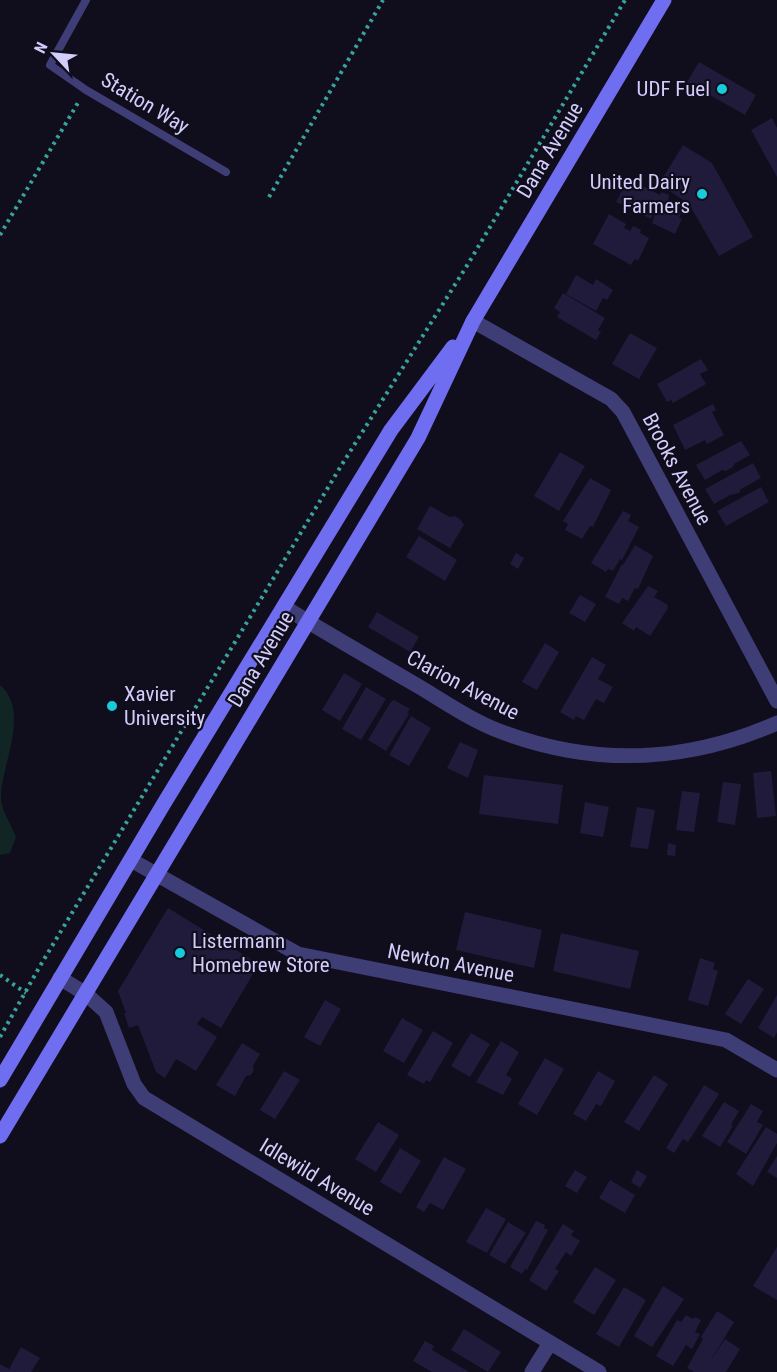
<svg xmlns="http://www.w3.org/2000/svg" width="777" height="1372" viewBox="0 0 777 1372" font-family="'Roboto Condensed',sans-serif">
  <rect width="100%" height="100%" fill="#100d1c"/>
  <path fill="#112524" d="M0 685C31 711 1 764 1 798 1 810 12 826 16 837L10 853 0 855Z"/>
  <path fill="#211b3b" d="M699 62 756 95 745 115 687 82Z
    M772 118 777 128V177L751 130Z
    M683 145 712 163 753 237 719 256 689 204 659 184Z
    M628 179 660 195 661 192 669 195 668 199 684 206 679 218 682 219 675 234 652 223 655 214 653 213 651 219 616 202Z
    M609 214 626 224 624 228 630 231 633 226 641 230 640 233 649 238 638 261 635 259 631 265 593 244Z
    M576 275 593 285 596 279 613 290 607 300 603 298 596 311 566 294Z
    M563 293 605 318 598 330 601 332 596 340 557 317 560 312 554 308Z
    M630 333 657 348 639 379 612 364Z
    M701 359 708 370 700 374 706 384 673 403 671 400 667 402 657 384Z
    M713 404 716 410 712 412 724 435 707 444 705 440 685 450 673 425Z
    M741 441 750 455 734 464 733 467 726 471 722 470 705 480 696 465Z
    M560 452 585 466 559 511 534 496Z
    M753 463 761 478 741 489 739 493 730 495 714 504 705 489Z
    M590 478 611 490 593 527 590 526 582 539 565 530 568 524 563 521Z
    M761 487 769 502 726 526 717 511Z
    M430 506 450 517 455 516 461 520 464 525 450 548 417 529Z
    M623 511 631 515 628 521 639 527 622 560 620 559 613 571 608 569 606 572 591 563Z
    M419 536 457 560 445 581 406 557Z
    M635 545 653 556 638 589 635 588 628 601 622 598 619 604 605 597 622 564 623 565Z
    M516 553 524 558 518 569 510 564Z
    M648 586 658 591 654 597 668 605 667 607 668 608 650 636 636 627 634 631 622 623Z
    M580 595 596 604 585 622 569 613Z
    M377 612 419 637 410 652 368 627Z
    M545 643 559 652 537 690 522 682Z
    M592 657 606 665 598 679 613 687 604 703 596 699 584 720 576 716 574 720 560 712Z
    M344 673 362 684 340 721 322 710Z
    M366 687 386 699 361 740 342 729Z
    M394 700 410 709 407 713 409 714 386 751 368 740 390 703Z
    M411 716 431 728 409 766 389 755Z
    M460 742 478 750 468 778 447 768Z
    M771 771 776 816 757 818 753 773Z
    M484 775 563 785 558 824 479 814Z
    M723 782 741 784 735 825 717 822Z
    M682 791 700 793 694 832 676 830Z
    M585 802 609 807 603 837 580 833Z
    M637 807 655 810 648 849 630 847Z
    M668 843 676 845 675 856 667 855Z
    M168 908 259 964 221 1028 202 1017 197 1024 217 1037 196 1071 176 1059 165 1078 156 1072 138 1025 129 1028 124 1013H126L118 991Z
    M465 912 542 930 534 968 456 950Z
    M561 933 639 951 630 989 553 971Z
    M700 958 715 963 713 969 718 971 708 1006 688 1000Z
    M748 979 764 989 741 1024 725 1014Z
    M777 995V1032L774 1038 758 1028Z
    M325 1000 341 1009 320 1046 304 1037Z
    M402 1018 423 1030 404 1063 383 1051Z
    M433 1031 453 1043 430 1082 426 1080 424 1084 407 1075Z
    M471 1033 490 1044 470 1077 451 1066Z
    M501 1041 519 1052 506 1075 512 1079 503 1095 476 1082Z
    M242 1043 260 1054 253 1066 254 1070 251 1075 246 1076 235 1096 216 1085Z
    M545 1058 564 1069 537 1115 518 1104Z
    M284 1071 300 1080 275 1119 260 1110Z
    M598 1071 615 1081 601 1106 596 1104 586 1121 573 1114Z
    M654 1075 668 1084 639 1131 624 1122Z
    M704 1085 719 1094 688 1142 683 1139 674 1153 666 1148Z
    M724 1102 739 1111 731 1125 733 1126 720 1147 702 1136Z
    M751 1104 763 1111 757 1122 763 1125 746 1154 727 1142Z
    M378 1122 399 1135 376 1172 355 1159Z
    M766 1127 777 1134V1143L753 1186 736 1174Z
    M400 1148 421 1161 401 1194 380 1182Z
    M777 1156V1178L767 1172Z
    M444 1157 466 1169 443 1210 430 1203 424 1212 416 1207Z
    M575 1170 587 1177 577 1193 565 1186Z
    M637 1170 647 1176 640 1188 631 1182Z
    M610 1180 635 1195 625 1213 599 1198Z
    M486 1208 506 1219 487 1253 466 1242Z
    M536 1221 545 1225 544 1228 548 1230 527 1270 525 1269 522 1274 510 1267Z
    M508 1222 526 1233 505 1264 489 1255Z
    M563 1224 574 1231 571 1235 580 1241 571 1256 566 1252 555 1269 559 1271 546 1291 529 1280Z
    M777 1247V1300L753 1286Z
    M595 1267 616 1280 594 1315 573 1302Z
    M663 1286 684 1299 652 1347 634 1336Z
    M624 1287 646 1300 619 1347 596 1334Z
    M717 1311 734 1322 708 1365 725 1339 740 1349 726 1372H694L687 1368 703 1339 701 1337Z
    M686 1315 693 1319 695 1317 701 1320 695 1332 700 1334 692 1349 686 1345 673 1366 656 1356 677 1320 681 1322Z
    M464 1329 501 1352 488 1372 451 1350Z
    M425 1341 434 1346 432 1350 469 1372H432L413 1361Z
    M21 1347 40 1358 31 1372H0V1364L9 1369Z"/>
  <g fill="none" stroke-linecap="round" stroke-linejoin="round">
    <path stroke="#39a29b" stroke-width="4" stroke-dasharray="3 4.5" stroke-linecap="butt" d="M269 197 383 0
      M0 235 79 101
      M0 975 26 993
      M0 1037 40 966 341 466 468 264 625 0"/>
    <path stroke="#3f3d76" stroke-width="8" d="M86 0 50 65 86 90 226 172"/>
    <path stroke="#3f3d76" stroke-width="15" d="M473 321 611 399 623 412 777 701
      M284 607C328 634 373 660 418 686 445 702 472 721 502 732 596 767 686 763 777 723
      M131 860 298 954 726 1040 777 1070
      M60 978 86 994 106 1012 134 1084 144 1098 599 1372
      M532 1372 550 1343"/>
    <path stroke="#706ef0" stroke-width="15" d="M0 1080 163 805 391 430 453 347
      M0 1136 418 438 473 321 664 0"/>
  </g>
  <g fill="#17cadc" stroke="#100d1c" stroke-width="2">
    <circle cx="722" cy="89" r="6"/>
    <circle cx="702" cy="194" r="6"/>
    <circle cx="112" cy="706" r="6"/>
    <circle cx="180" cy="953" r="6"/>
  </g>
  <g text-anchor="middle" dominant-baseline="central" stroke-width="4.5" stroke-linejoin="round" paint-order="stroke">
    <g font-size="21" fill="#d2cdfa" stroke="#100d1c" text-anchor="end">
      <text x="710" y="89">UDF Fuel</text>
      <text x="690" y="182">United Dairy<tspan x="690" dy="24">Farmers</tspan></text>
      <text x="124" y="694" text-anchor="start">Xavier<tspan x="124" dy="24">University</tspan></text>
      <text x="192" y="941" text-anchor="start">Listermann<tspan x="192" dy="24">Homebrew Store</tspan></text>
    </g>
    <g font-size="21" fill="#d2cdfa" stroke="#100d1c">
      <text transform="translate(145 103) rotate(31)">Station Way</text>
      <text transform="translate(550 150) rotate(-59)">Dana Avenue</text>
      <text transform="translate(677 469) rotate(62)">Brooks Avenue</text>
      <text transform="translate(261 659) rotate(-59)">Dana Avenue</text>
      <text transform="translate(463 685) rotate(28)">Clarion Avenue</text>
      <text transform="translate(451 963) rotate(11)">Newton Avenue</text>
      <text transform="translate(317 1177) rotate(31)">Idlewild Avenue</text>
    </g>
  </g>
  <g transform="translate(54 54) rotate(296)" stroke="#100d1c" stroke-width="4.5" paint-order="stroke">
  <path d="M0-4.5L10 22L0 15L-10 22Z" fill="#d2cdfa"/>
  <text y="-9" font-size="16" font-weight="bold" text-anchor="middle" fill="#d2cdfa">N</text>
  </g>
</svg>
